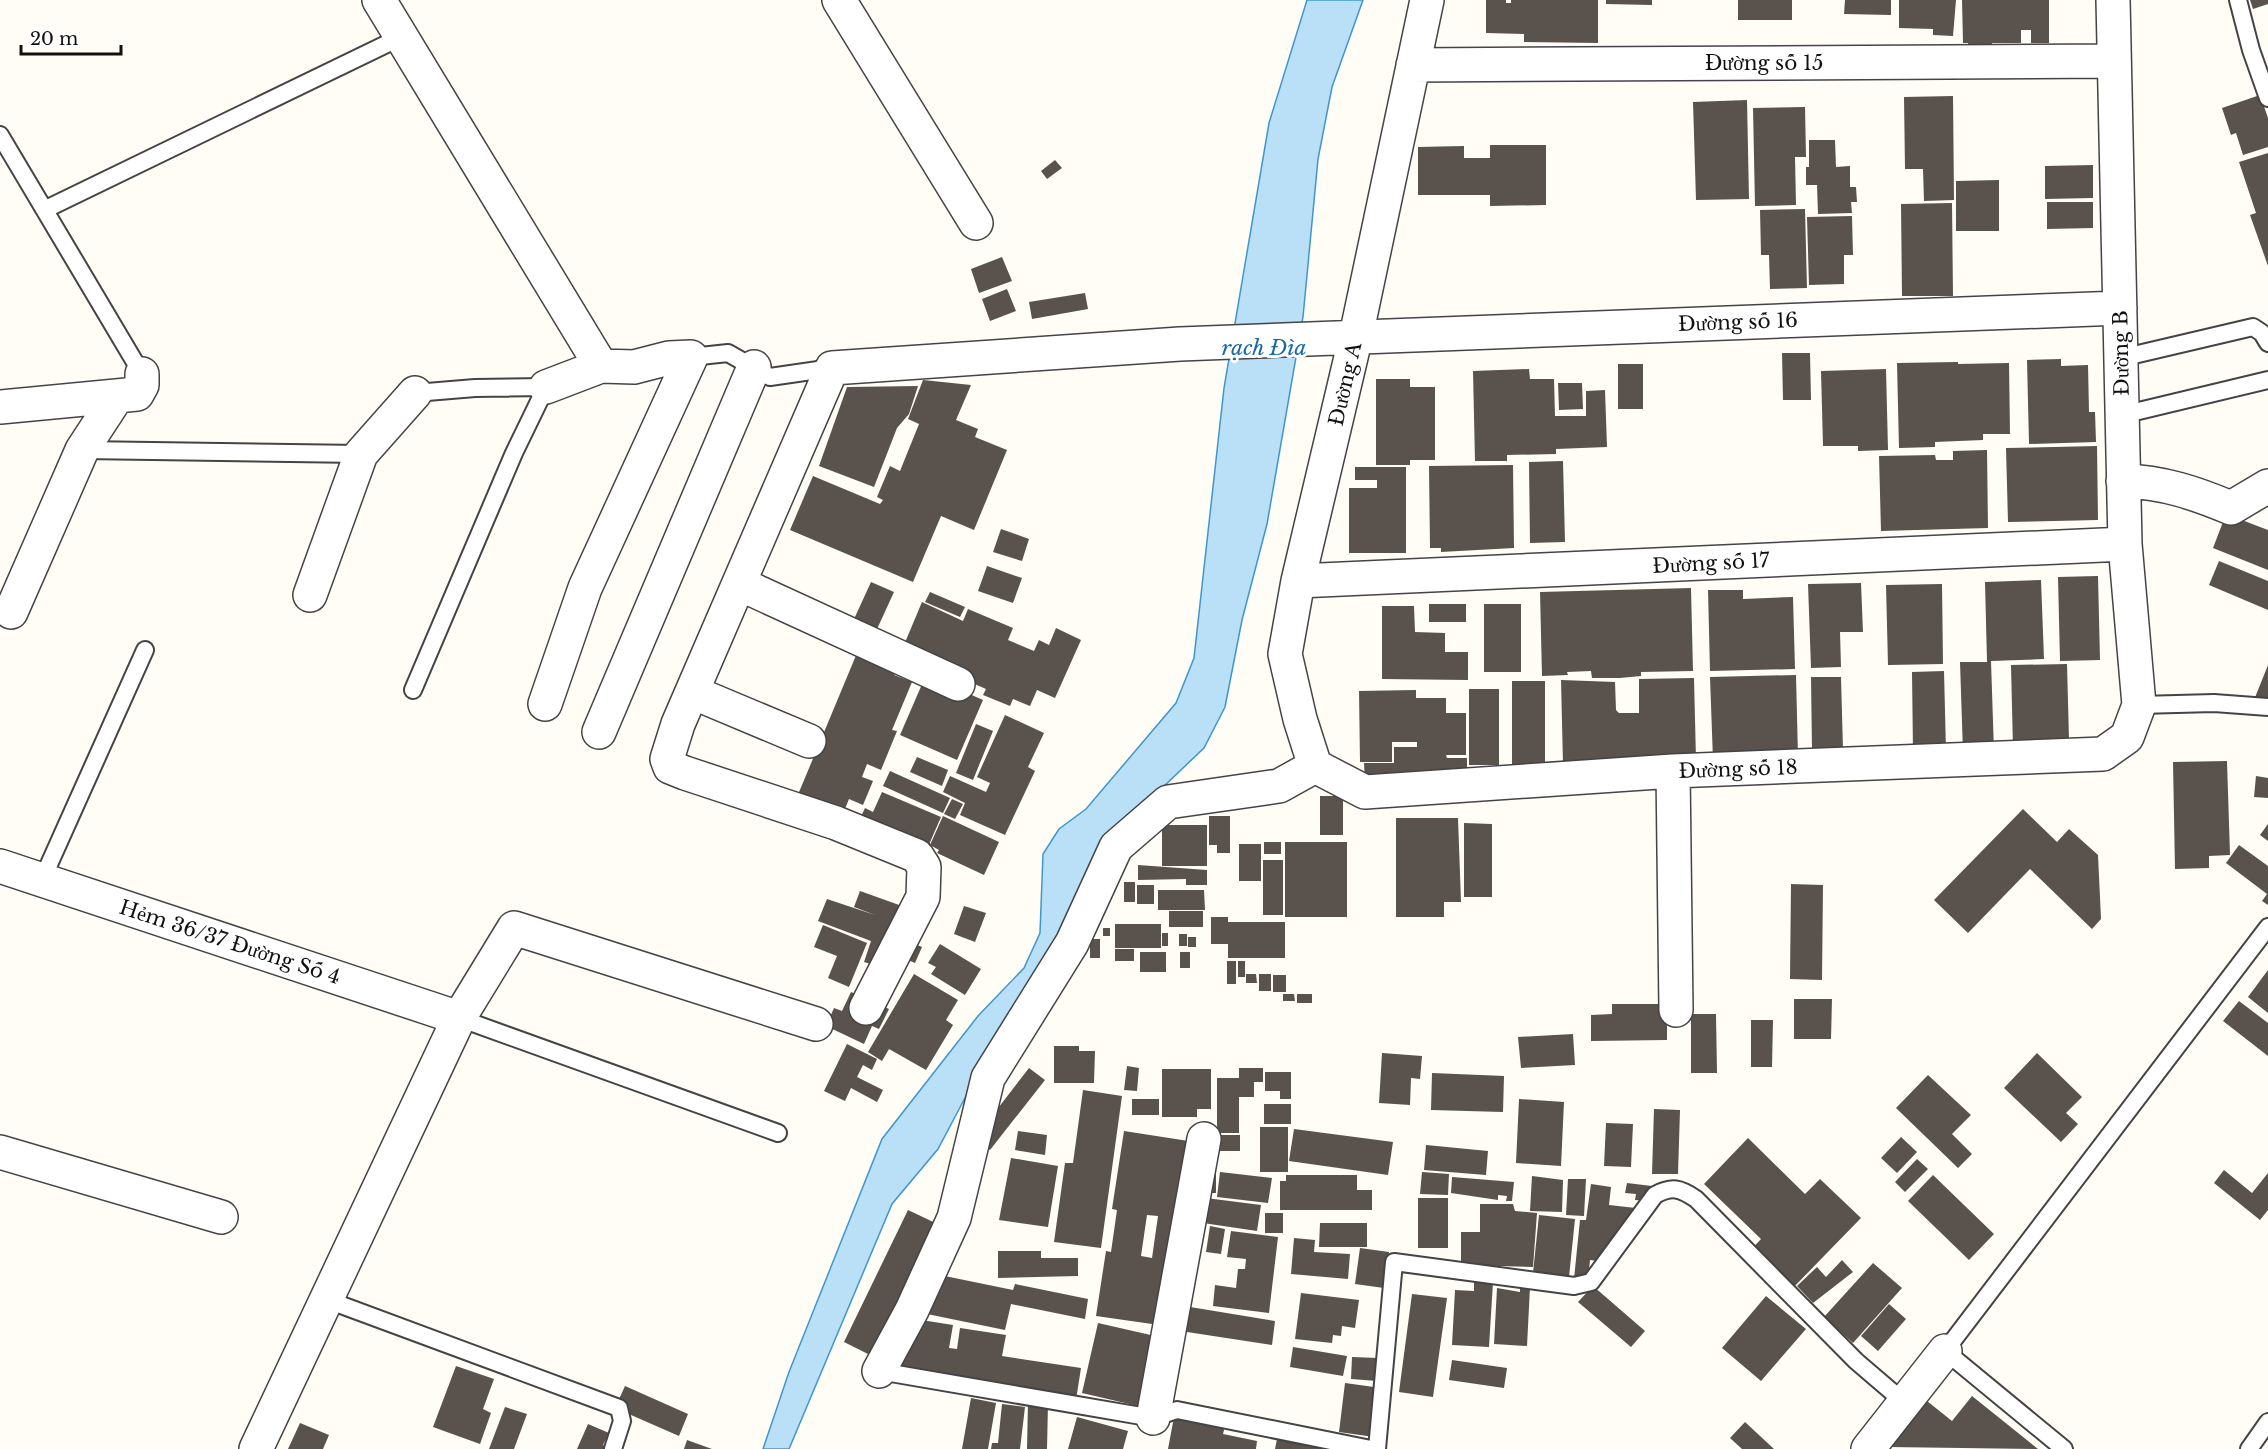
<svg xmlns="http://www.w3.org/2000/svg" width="2268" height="1449" viewBox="0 0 2268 1449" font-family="'Libre Baskerville',serif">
  <rect width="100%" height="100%" fill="#fffdf5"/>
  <path fill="#b9e0f7" stroke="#3f96cf" stroke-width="1.5" d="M1307 0H1363L1332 87 1318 159 1303 317 1267 524 1242 620 1225 707 1204 748 1120 828 1050 957 966 1096 938 1149 892 1204 789 1449H763L789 1372 882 1139 978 1016 1024 968 1040 933 1043 854 1059 829 1086 809 1176 703 1194 658 1224 388 1269 123Z"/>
  <path fill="#5a524d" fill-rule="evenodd" d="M1486 0H1506V3H1511V0H1598V43L1524 42V34L1486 33Z
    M1606 0H1652V5L1606 4Z
    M1738 0H1792V20H1738Z
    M1845 0H1891V15L1844 14Z
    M1899 0H1956L1953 36 1933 35V29L1899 28Z
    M1962 0H2049V43H2031V30H2021V43H1992V51H1968V43H1963Z
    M2250 0H2268V4L2253 9Z
    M2260 95 2268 118V147L2243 155 2236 133 2231 135 2222 108Z
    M1953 96 1954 200 1924 201 1923 169H1905L1904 97Z
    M1747 100 1749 199 1696 200 1693 102Z
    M1805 107 1806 157H1795L1796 205 1755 206 1753 108Z
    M1809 140H1835L1836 167 1850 166V187H1856L1857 202H1851L1852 213 1818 214 1817 185H1806V167H1809Z
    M1490 145H1546V205L1490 206V195H1418V147L1464 146V158H1490Z
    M2268 153V266L2250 215 2256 213 2239 162Z
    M1055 160 1062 168 1047 179 1041 171Z
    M2093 165V198L2045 199V166Z
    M1999 180V231H1956V181Z
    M2047 202H2093V228L2047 229Z
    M1952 203 1953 296H1902L1901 204Z
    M1805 209 1807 288 1770 289 1769 255H1761L1760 210Z
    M1852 216 1853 255H1844V284L1809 285 1807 217Z
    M1002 257 1012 281 979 293 971 269Z
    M1007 289 1016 311 990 321 982 299Z
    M1085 293 1088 309 1032 319 1029 302Z
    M1782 353H1810L1811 400H1783Z
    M2061 359V366L2088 365 2089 412H2095L2096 442 2029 444 2027 360Z
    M1958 362V364L2009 363 2010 434H1983V440L1935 442V447L1899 448 1897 363Z
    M1618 364H1643V409H1618Z
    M1529 369 1530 379H1554L1555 416H1586V391L1605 390 1607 447 1556 449V454L1507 455V461H1475L1473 371Z
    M1886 369 1888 450 1858 451V446H1823L1821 371Z
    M1376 379H1410V387H1435V460H1410V465H1376Z
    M923 380 971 385 956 420 978 429 975 437 1007 450 974 530 941 516 913 582 790 530 813 476 880 504 883 500 877 497 890 466 900 471 919 424 908 419Z
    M1558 383H1582L1583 409 1559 410Z
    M918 386 909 414 897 428 874 487 819 466 847 387Z
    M2097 446 2098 520 2008 522 2006 448Z
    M1987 450 1988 528 1881 531 1879 456 1935 455 1936 460H1953V451Z
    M1563 461 1565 542 1530 543 1529 462Z
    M1513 465 1514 548 1441 552V548H1430L1429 466Z
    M1355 467H1406V553H1349V488H1377V480H1355Z
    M2226 514 2268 530V570L2213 548Z
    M1001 529 1029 539 1022 561 993 552Z
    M2219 561 2268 581V610L2209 585Z
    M987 566 1022 578 1013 603 978 591Z
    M2098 576 2100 660 2060 661 2058 577Z
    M2041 580 2044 659 1991 661 1994 752 1963 753 1960 662H1987L1985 582Z
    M871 582 894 592 872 640 849 630Z
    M1861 583 1863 632H1840L1841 667 1811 668 1808 584Z
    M1942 584 1943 664 1888 665 1886 585Z
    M1691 588 1693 671 1641 672V676L1620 678H1592L1591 671 1567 672 1568 675 1542 676 1540 592Z
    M1708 590H1743V599L1793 597 1795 669 1710 671Z
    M930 592 965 607 960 617 925 602Z
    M922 602 963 621 968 609 1013 628 1008 640 1034 651 1039 640 1049 645 1056 628 1081 640 1055 698 1037 690 1030 706 1013 699 1010 706 983 695 986 689 901 652Z
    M1429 604H1466V622H1429Z
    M1484 604H1521V672H1484Z
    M1382 606H1414L1415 632 1445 633V652H1468V680L1382 679Z
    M857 653 900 661 894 675 912 682 892 730 897 731 881 770 867 764 862 777 873 781 863 805 849 799 837 828 792 809Z
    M2067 664 2069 740 2013 749 2011 665Z
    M2268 665V711L2252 705Z
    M1944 671 1946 752H1913L1912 672Z
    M926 675 983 700 957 760 900 735Z
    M1796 675 1798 757 1713 760 1710 677Z
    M1811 677H1841L1843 750 1812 751Z
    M1694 678 1696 760 1563 764 1561 680 1615 682 1616 710 1619 713H1639V679Z
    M1512 681H1545V766H1512Z
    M1469 689H1499V765H1469Z
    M1416 690V698H1446V713H1466V755H1446L1447 758H1467V770L1417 771 1437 772 1365 783 1364 763H1394V747H1417V742H1392V762H1360L1359 691Z
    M1005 715 1044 733 1028 767 1035 771 1005 835 960 815 965 803 943 792 950 776 986 792 990 783 977 777Z
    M976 724 993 731 973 780 956 773Z
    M917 757 948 770 942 786 910 772Z
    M2227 761 2230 855 2209 856V868L2175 869 2173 762Z
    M890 771 950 798 943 813 883 786Z
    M2256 776 2268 778V798L2254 797Z
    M882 792 941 817 924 856 856 827 865 808 873 812Z
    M1320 796H1343V835H1320Z
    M952 799 963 804 955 819 944 814Z
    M2023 809 2057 842 2069 829 2098 855 2101 919 2092 929 2030 869 1968 933 1934 900Z
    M943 816 999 842 984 875 937 853 939 850 930 845Z
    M1209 816H1230V853H1217V845H1209Z
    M1396 818H1458L1461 902H1444V917H1396Z
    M1464 823 1492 824V897H1464Z
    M2268 824V841L2260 835Z
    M1162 825H1207V866H1162Z
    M1264 842H1281V854H1264Z
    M1285 842H1347V917H1285Z
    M1239 844H1261V881H1239Z
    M2239 845 2268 866V905L2262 901 2267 894 2226 863Z
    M1263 860H1283V915H1263Z
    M1138 865 1207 870V885H1186V879L1138 880Z
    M1124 882H1135V902H1124Z
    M1791 884 1823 885 1822 980 1790 979Z
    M1137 885H1154V904H1137Z
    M1158 890H1204L1205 910H1158Z
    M860 891 902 906 887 969 864 962 871 941 818 921 827 899 875 915 854 907Z
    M964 906 986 913 975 942 954 934Z
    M1169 911H1203V927H1169Z
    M1211 917H1228V922H1285V958H1228V944H1211Z
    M1115 924H1161V948H1115Z
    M823 925 867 943 849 987 828 978 837 956 814 947Z
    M1103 928H1110V936H1103Z
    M1162 933H1168V946H1162Z
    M1179 934H1187V946H1179Z
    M1188 937H1196V947H1188Z
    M1090 939H1100V958H1090Z
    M915 944 922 947 915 963 908 960Z
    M940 944 981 969 965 995 931 974 936 967 928 963Z
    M1115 949H1134V961H1115Z
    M1140 952H1166V972H1140Z
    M1180 952H1190V968H1180Z
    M1227 961H1236V984H1227Z
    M1238 961H1245V977H1238Z
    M2268 970V1013L2248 997Z
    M914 974 958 1000 946 1020 953 1025 926 1070 889 1049 882 1061 868 1052Z
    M1246 974H1256L1257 983H1246Z
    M1259 974H1271V991H1259Z
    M1273 975H1286V992H1273Z
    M851 992 889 1009 879 1029 872 1026 864 1044 826 1026 834 1008 842 1011Z
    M1283 994H1294L1295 1001H1283Z
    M1297 994H1312V1003H1297Z
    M1794 999H1832L1831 1039H1794Z
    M2239 1001 2268 1023V1056L2223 1021Z
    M1612 1004H1667V1040L1591 1041V1015L1612 1014Z
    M1691 1014H1716L1717 1073H1691Z
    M1751 1020H1773L1772 1067H1751Z
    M1573 1034 1575 1065 1521 1068 1518 1037Z
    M847 1044 877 1059 872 1070 863 1065 857 1077 883 1090 877 1102 851 1088 845 1101 824 1091Z
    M1054 1046H1079V1051H1095L1094 1083H1054Z
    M1382 1053 1422 1056 1420 1079 1411 1078 1410 1105 1379 1103Z
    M2037 1053 2082 1097 2066 1113 2078 1124 2061 1142 2004 1088Z
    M1127 1066 1139 1068 1137 1091 1124 1090Z
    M1029 1068 1045 1080 990 1150 975 1138Z
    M1239 1068H1263V1082H1254V1097H1239V1133H1217V1078H1239Z
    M1162 1069H1211V1109H1197V1117H1162Z
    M1265 1072H1291V1099H1280V1091H1265Z
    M1432 1073 1504 1076 1503 1112 1431 1110Z
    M1928 1075 1971 1115 1952 1134 1972 1154 1958 1168 1896 1108Z
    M1083 1090 1122 1096 1101 1248 1054 1242 1065 1163H1073Z
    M1132 1099H1159V1115H1132Z
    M1519 1099 1564 1102 1561 1166 1516 1163Z
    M1264 1104H1291V1124H1264Z
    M1654 1109 1680 1110 1678 1174H1652Z
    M1606 1123 1633 1124 1631 1167 1604 1166Z
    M1260 1127H1288V1172H1260Z
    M1294 1129 1393 1142 1388 1175 1289 1161Z
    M1018 1131 1047 1135 1045 1155 1015 1150Z
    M1124 1131 1195 1142 1159 1325 1096 1316 1106 1251 1111 1252 1117 1210 1112 1209ZM1147 1215 1158 1216 1152 1258 1141 1256Z
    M1210 1135H1240V1151H1210Z
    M1901 1137 1917 1152 1897 1173 1881 1158Z
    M1748 1138 1805 1194 1820 1179 1861 1218 1788 1293 1747 1254 1761 1239 1704 1184Z
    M1426 1145 1488 1151 1486 1175 1424 1170Z
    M1011 1158 1058 1166 1048 1227 999 1220Z
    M1917 1159 1928 1169 1905 1192 1895 1182Z
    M1205 1169H1216V1193H1205Z
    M2224 1170 2252 1193 2268 1173V1210L2260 1220 2214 1183Z
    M1220 1172 1272 1178 1268 1203 1217 1197Z
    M1422 1172 1449 1174 1448 1195 1420 1194Z
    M1286 1175H1357V1190H1372V1210H1280V1181H1286Z
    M1933 1175 1994 1234 1969 1260 1908 1201Z
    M1532 1176 1563 1180 1562 1212 1530 1211Z
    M1452 1177 1514 1182 1512 1201H1506L1507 1196 1498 1195V1200L1451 1193Z
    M1568 1179H1586L1584 1216 1566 1215Z
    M1627 1183 1652 1186 1651 1201 1635 1200 1636 1194 1625 1193Z
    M1591 1184 1611 1187 1609 1205 1645 1209 1633 1226 1622 1225 1621 1239 1604 1262 1590 1260 1588 1280 1574 1279 1580 1220H1586Z
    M1206 1198 1261 1205 1257 1231 1203 1223Z
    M1418 1198H1448V1248H1418Z
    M1480 1204H1513L1515 1211 1537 1213 1533 1267 1461 1265V1232H1480Z
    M908 1210 946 1228 882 1361 844 1342Z
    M1265 1213H1283V1233H1265Z
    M1539 1215 1575 1219 1569 1277 1533 1273Z
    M1320 1223H1367V1247H1319Z
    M1210 1226 1225 1229 1221 1254 1206 1252Z
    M1231 1231 1278 1237 1269 1313 1213 1306 1215 1285 1236 1288 1238 1269H1245L1246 1259 1227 1257Z
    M1294 1238 1315 1240 1314 1252 1350 1254 1348 1279 1291 1274Z
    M1360 1248 1389 1252 1384 1288 1355 1284Z
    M998 1251H1041V1258H1078V1276L998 1278Z
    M1842 1260 1853 1272 1813 1303 1797 1286 1817 1267 1826 1277Z
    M1873 1263 1902 1288 1853 1343 1824 1317Z
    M935 1274 1013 1290 1015 1284 1088 1299 1085 1319 1011 1304 1005 1330 927 1314Z
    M1474 1280 1493 1282 1489 1347 1452 1345 1455 1290 1474 1291Z
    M1520 1286 1530 1287 1527 1346 1494 1344 1497 1288 1520 1292Z
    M1593 1286 1645 1331 1631 1347 1578 1302Z
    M1301 1293 1359 1300 1355 1328 1342 1326 1341 1336 1333 1335 1332 1343 1295 1339Z
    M1412 1294 1447 1298 1433 1397 1399 1392Z
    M1766 1296 1806 1329 1761 1381 1722 1348Z
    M1889 1304 1906 1319 1878 1351 1861 1336Z
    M1178 1305 1275 1321 1272 1345 1174 1330Z
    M915 1319 953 1325 949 1348 957 1349 960 1328 1006 1335 1002 1356 1081 1368 1076 1400 896 1372Z
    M1098 1323 1155 1336 1138 1406 1082 1393Z
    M1293 1347 1347 1356 1343 1376 1290 1367Z
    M1352 1357 1378 1358 1377 1381 1351 1379Z
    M1452 1360 1507 1368 1504 1388 1449 1380Z
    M456 1366 494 1379 483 1409 491 1413 480 1444 433 1427Z
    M1345 1383 1381 1388 1374 1437 1339 1432Z
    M625 1386 688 1414 679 1436 615 1408Z
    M1972 1396 2038 1449 1889 1447 1927 1401 1952 1421Z
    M971 1398 996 1403 988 1449H962Z
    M1028 1402 1048 1403 1047 1449H1027Z
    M1002 1404 1025 1407 1020 1449H991L992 1443H998Z
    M505 1407 527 1414 514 1449H489Z
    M1077 1417 1128 1431 1123 1449H1068Z
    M1174 1417 1225 1426 1223 1434 1257 1441 1256 1449H1168Z
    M1745 1422 1774 1449H1742L1730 1438Z
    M300 1423 329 1435 323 1449H288Z
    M588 1424 609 1433 603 1445 611 1449H577Z
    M1277 1439 1324 1448 1323 1449H1275Z
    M687 1440 712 1449H684Z"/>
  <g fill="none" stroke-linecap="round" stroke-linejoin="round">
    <defs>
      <path id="lane" d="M2238 0 2251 50 2268 98
        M0 135 142 374
        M46 209 401 37
        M691 357 728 353 770 377 832 368
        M2121 358 2253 327 2262 333 2268 343
        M2122 415 2268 380
        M82 450 361 454
        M413 690 514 453 546 387 475 388 415 393
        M2139 705 2214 703 2268 707
        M42 880 145 650
        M459 1018 778 1133
        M325 1299 619 1408 622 1421 613 1449
        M879 1371 1153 1418 1177 1410 1371 1449
        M1377 1449 1394 1262 1574 1286 1591 1282 1655 1195C1672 1186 1680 1188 1696 1199L1856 1361 1905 1403
        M2064 1449 1945 1351 2268 927
        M2249 1449 2268 1422"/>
      <path id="street" d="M379 0 601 366
        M839 0 976 223
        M1413 65 2114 61
        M0 407 137 394 142 385V374
        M2123 481C2163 482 2195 493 2231 508L2268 486
        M1298 581 2125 544
        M740 584 958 684
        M310 595 361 454 415 393
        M11 612 82 450 116 398
        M692 692 809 741
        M545 704 585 588 691 357 669 358 634 367 601 366 546 387
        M599 732 754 367
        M1315 766 1365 792 1673 771 2103 754 2127 737 2139 705 2125 544 2113 0
        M1315 766 1300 719 1285 654 1298 581 1356 336 1427 0
        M1673 771 1676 1010
        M0 866 459 1018
        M866 1008 923 897 924 867 917 856 836 823 685 773 670 767 667 759 678 724 832 368 1180 344 2120 308
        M0 1152 221 1217
        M879 1371 912 1310 954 1218 988 1078 1072 943 1116 847 1168 802 1279 786 1315 766
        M1153 1418 1204 1139
        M256 1449 459 1018 514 928 816 1024
        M1868 1449 1945 1351"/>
    </defs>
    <use href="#lane" stroke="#444" stroke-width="20"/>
    <use href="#street" stroke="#444" stroke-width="36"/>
    <use href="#lane" stroke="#fff" stroke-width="16"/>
    <use href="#street" stroke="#fff" stroke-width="33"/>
  </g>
  <g text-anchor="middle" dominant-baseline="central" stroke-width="6" stroke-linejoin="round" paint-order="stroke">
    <g font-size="20" fill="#111" stroke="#fff">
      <text x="1764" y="63">Đường số 15</text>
      <text transform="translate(1738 322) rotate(-2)">Đường số 16</text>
      <text transform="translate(2121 353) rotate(-91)">Đường B</text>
      <text transform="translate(1345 384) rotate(-77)">Đường A</text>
      <text transform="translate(1711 563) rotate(-3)">Đường số 17</text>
      <text transform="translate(1738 769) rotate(-2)">Đường số 18</text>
      <text transform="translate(230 942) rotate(18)">Hẻm 36/37 Đường Số 4</text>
    </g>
    <g font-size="21" font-style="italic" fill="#1768a6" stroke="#fff">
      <text x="1264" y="348">rạch Đìa</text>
    </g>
  </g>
  <path d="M21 45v9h100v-9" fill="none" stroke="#111111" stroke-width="3"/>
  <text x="30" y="45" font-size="18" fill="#111111" stroke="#ffffff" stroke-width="4.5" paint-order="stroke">20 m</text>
</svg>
